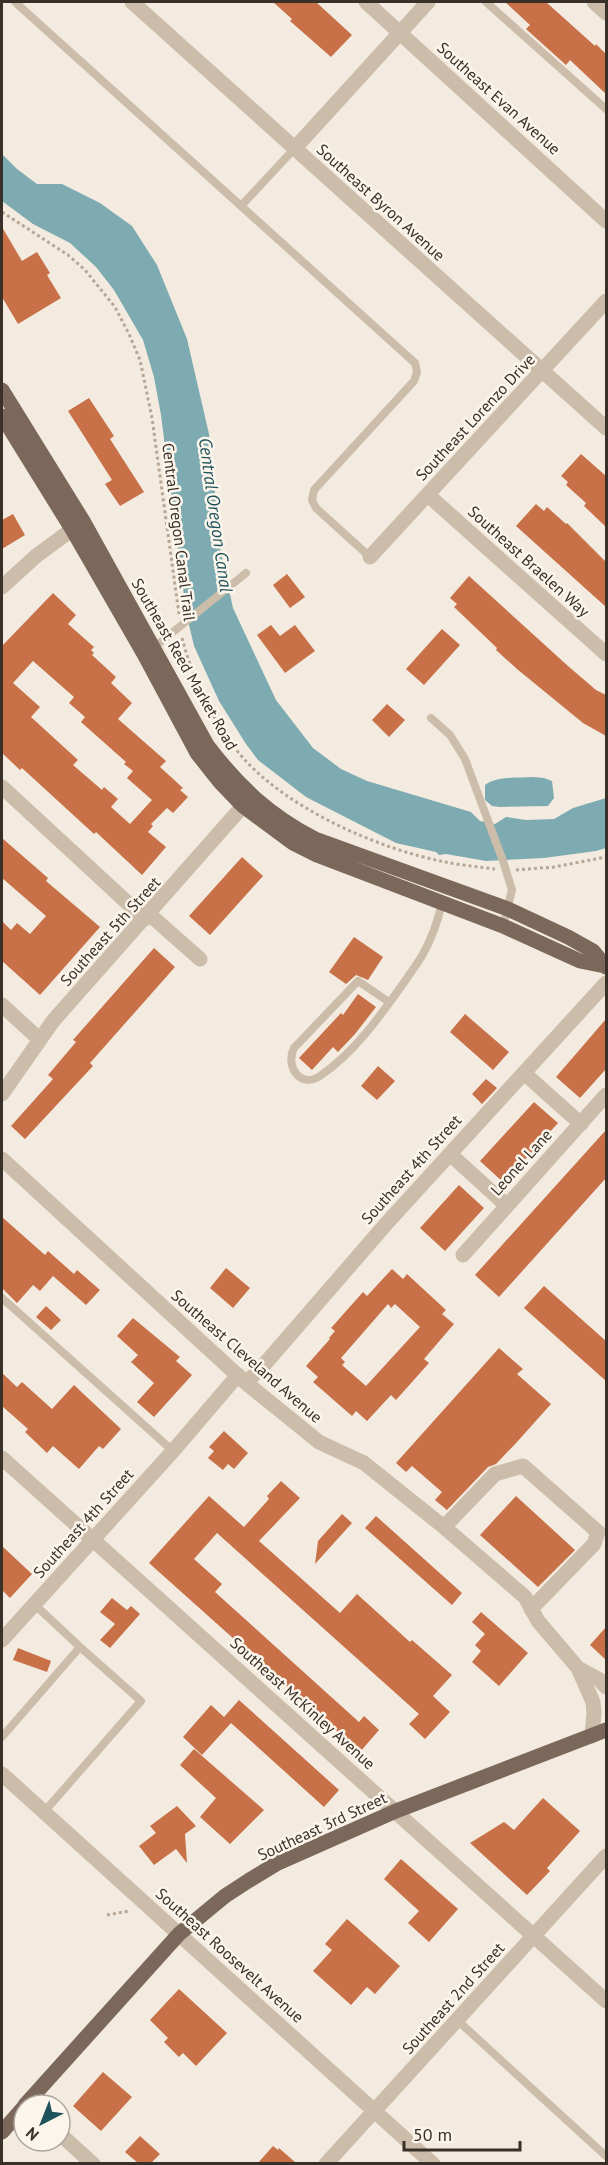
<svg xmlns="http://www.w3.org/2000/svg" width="608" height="2165" viewBox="0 0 608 2165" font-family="'PT Sans',sans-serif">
  <rect width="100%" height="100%" fill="#f3ebdf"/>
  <path fill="#7dabb1" d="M2 154 17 169 37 184H62L100 203 132 226 157 265 187 339 209 434 221 553 233 608 276 700 313 748 341 769 367 781 471 812 480 821 495 824 506 817 526 820 554 819 573 808 606 798V848L596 851 544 858 486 861 446 854 439 855 436 852 396 843 306 797 258 760 246 744 219 701 194 646 186 612 161 415 154 377 143 340 114 290 96 267 70 243 33 224 2 201Z
    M533 777 544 778 552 781 554 798 548 806 500 807 492 806 485 800V785C497 776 518 778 533 777Z"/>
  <path fill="#c87148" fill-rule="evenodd" d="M273 2H316L352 35 331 57 290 21 292 19Z
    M505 2H546L595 46 596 44 606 54V94L570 60 566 65 526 29 530 25Z
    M2 227 22 261 37 252 50 273 47 275 61 298 18 324 2 297Z
    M89 398 114 436 110 439 144 492 120 506 105 484 112 480 68 411Z
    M581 454 606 476V527L584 506 586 503 566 485 568 482 561 476Z
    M536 504 544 511 547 507 566 524 567 523 606 562V607L516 526Z
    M13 514 25 535 2 549V520Z
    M287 574 305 597 290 608 273 585Z
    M469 576 568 666 596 690 606 695V736L583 723 517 669 496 650 497 648 454 607 457 604 450 598Z
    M53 593 76 615 68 624 94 647 91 650 94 653 92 655 116 677 111 683 132 703 118 719 166 761 160 767 183 788 180 790 188 797 173 813 167 808 151 824 153 826 148 832 166 847 142 875 96 832 94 834 22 768 20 770 2 753V646ZM33 661 74 697 69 703 85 717 81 722 126 762 124 764 133 771 127 778 152 800 130 824 111 807 118 799 104 787 102 790 73 765 78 760 31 717 40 707 13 683Z
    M271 625 280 636 295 625 315 651 285 673 257 635Z
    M442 629 460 645 424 685 406 669Z
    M387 704 405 720 389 737 372 720Z
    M2 838 48 878 46 881 100 927 40 995 2 961V921L11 930 17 923 30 934 46 916 2 878Z
    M242 857 263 876 210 935 189 916Z
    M354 937 383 957 368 980 356 975 346 984 329 972Z
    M154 948 175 967 90 1063 93 1066 25 1139 11 1126 53 1079 48 1075 76 1042 73 1040Z
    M358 994 376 1007 355 1034 338 1052 333 1047 312 1070 299 1058 341 1013 343 1015Z
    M465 1014 509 1052 493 1070 450 1032Z
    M606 1019V1069L580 1098 556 1077Z
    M378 1066 395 1081 377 1100 361 1086Z
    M486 1079 497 1088 482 1104 472 1094Z
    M534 1102 558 1123 504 1183 480 1161Z
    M606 1130V1178L499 1297 475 1275Z
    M459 1185 484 1208 445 1251 420 1228Z
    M2 1217 45 1255 48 1251 74 1274 77 1270 100 1290 86 1305 53 1276 40 1291 33 1285 17 1303 2 1288Z
    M226 1268 250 1288 233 1308 210 1288Z
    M392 1269 403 1279 407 1274 446 1310 442 1314 454 1324 424 1359 429 1363 396 1400 391 1395 367 1421 356 1411 352 1416 313 1382 318 1377 306 1366 330 1339 329 1338 335 1331 331 1328 363 1292 367 1296ZM388 1304 391 1308 395 1304 420 1327 366 1386 342 1365 345 1362 341 1358Z
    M544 1286 606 1341V1381L524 1308Z
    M46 1306 61 1320 51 1330 36 1317Z
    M133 1318 180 1357 176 1361 192 1375 154 1417 137 1402 154 1383 131 1362 138 1355 117 1336Z
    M499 1348 523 1369 517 1374 551 1404 517 1442 496 1464 488 1467 447 1510 435 1500 442 1492 412 1466 406 1472 396 1463Z
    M2 1373 17 1387 22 1382 52 1409 74 1385 121 1429 103 1449 99 1446 79 1469 53 1446 47 1453 25 1432 28 1429 2 1406Z
    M224 1431 248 1453 234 1469 228 1464 223 1470 208 1458 214 1451 209 1447Z
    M281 1481 300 1498 259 1541 340 1613 357 1594 410 1642 412 1640 452 1675 433 1696 450 1712 425 1739 409 1724 419 1714 217 1533 194 1559 222 1584 215 1592 359 1722 364 1716 379 1730 360 1752 149 1563 209 1496 244 1527 269 1499 267 1496Z
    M516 1496 575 1550 538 1587 480 1535Z
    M342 1514 352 1523 315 1564 318 1541Z
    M376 1516 462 1593 452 1605 365 1528Z
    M2 1546 32 1574 10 1598 2 1590Z
    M112 1598 127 1610 131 1606 140 1614 110 1648 100 1640 115 1624 100 1612Z
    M481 1612 528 1653 499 1686 472 1662 481 1651 475 1645 485 1634 472 1622Z
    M606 1627V1660L590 1645Z
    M18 1648 51 1661 47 1672 13 1660Z
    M239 1700 339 1790 324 1807 231 1723 202 1755 183 1737 211 1705 224 1717Z
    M194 1749 264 1810 230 1844 200 1817 216 1798 180 1765Z
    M543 1798 580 1831 547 1868 550 1871 527 1895 470 1843 504 1822 514 1830Z
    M177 1806 196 1826 185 1834 187 1863 176 1849 154 1865 139 1846 156 1833 150 1826Z
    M401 1859 458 1909 429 1942 408 1923 419 1911 384 1879Z
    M347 1919 400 1966 375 1994 367 1987 351 2005 313 1971 332 1950 325 1944Z
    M179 1989 227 2033 196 2066 183 2053 179 2057 164 2042 168 2038 150 2020Z
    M103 2072 132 2097 101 2131 73 2106Z
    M140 2136 160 2154 151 2163H138L125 2152Z
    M273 2146 278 2150 279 2148 296 2163H258Z"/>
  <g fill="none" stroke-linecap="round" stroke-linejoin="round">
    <path stroke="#b8a694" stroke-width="3" stroke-dasharray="3 3" stroke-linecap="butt" d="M2 212 68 255 85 270 115 307 129 334 140 360 152 418 179 614
      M182 638C193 681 215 726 244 759 290 810 379 849 445 862 461 865 478 867 495 869
      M516 870 554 867 606 857
      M107 1915 129 1911"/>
    <path stroke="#ccbcaa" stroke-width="8" d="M15 2 415 363 417 372 414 381 314 490 312 500 316 508 370 557
      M486 2 606 109
      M241 206 295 148
      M152 649 246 573
      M431 718 450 735 465 759 503 861 512 890 503 926
      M389 1002 358 981 294 1048C285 1066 300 1089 320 1076 355 1052 381 1015 405 981 411 972 418 963 423 954 432 938 438 920 442 903
      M2 1298 173 1451
      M2 1737 80 1647 34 1604
      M44 1812 141 1701 80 1647
      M457 2020 606 2156"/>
    <path stroke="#ccbcaa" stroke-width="15" d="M132 2 606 428
      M366 2 606 221
      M594 2 606 13
      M295 148 428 2
      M428 495 606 654
      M370 557 606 301
      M2 587 36 556 81 523
      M2 787 145 919
      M149 914 200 959
      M2 1005 39 1039
      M524 1073 581 1124
      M2 1094 53 1021 250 798
      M450 1154 506 1205
      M2 1159 246 1383 319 1442 364 1463 444 1527 525 1597 538 1621 578 1668 593 1702 594 1713 592 1736
      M463 1255 606 1095
      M246 1383 263 1366 386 1224 606 983
      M2 1458 606 2001
      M444 1527 495 1474 523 1466 598 1532 594 1544 531 1609
      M2 1640 173 1451 238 1375
      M578 1668 600 1680 606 1687
      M2 1774 433 2164
      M60 2134 93 2164
      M326 2164 606 1856"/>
    <path stroke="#7b685a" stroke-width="15" d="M2 390 83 521 207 745C239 787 269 815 315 839L508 909 568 937 593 951 606 967
      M2 416 72 529 144 654 197 753 220 782 243 806 293 843 317 855 503 926 580 961 605 966
      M25 2105 179 1934 225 1896 248 1881 276 1864 396 1811 606 1730
      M2 2132 24 2107"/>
  </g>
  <g text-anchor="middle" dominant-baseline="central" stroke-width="5" stroke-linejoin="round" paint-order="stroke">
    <g font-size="16" fill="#39302a" stroke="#fbf5eb">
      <text transform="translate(499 98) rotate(42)">Southeast Evan Avenue</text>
      <text transform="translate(381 202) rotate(42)">Southeast Byron Avenue</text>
      <text transform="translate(475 417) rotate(-47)">Southeast Lorenzo Drive</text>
      <text transform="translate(179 532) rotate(83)">Central Oregon Canal Trail</text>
      <text transform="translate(529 561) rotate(42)">Southeast Braelen Way</text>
      <text transform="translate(185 664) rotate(60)">Southeast Reed Market Road</text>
      <text transform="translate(110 931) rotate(-48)">Southeast 5th Street</text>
      <text transform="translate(521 1162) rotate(-48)">Leonel Lane</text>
      <text transform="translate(411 1169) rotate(-48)">Southeast 4th Street</text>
      <text transform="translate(247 1356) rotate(41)">Southeast Cleveland Avenue</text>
      <text transform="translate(83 1523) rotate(-48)">Southeast 4th Street</text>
      <text transform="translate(303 1703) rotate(42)">Southeast McKinley Avenue</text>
      <text transform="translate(322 1826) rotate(-25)">Southeast 3rd Street</text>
      <text transform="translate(230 1955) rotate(42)">Southeast Roosevelt Avenue</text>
      <text transform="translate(453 1998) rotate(-48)">Southeast 2nd Street</text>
    </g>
    <g font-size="18" font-style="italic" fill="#1e535c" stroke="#fbf5eb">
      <text transform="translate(216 515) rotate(82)">Central Oregon Canal</text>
    </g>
  </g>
  <rect width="608" height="2165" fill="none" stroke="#39302a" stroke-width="6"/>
  <g transform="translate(42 2123) rotate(222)"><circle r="28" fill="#fbf5eb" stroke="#ada69e" stroke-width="1.5"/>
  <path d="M0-4.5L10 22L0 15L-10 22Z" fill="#1e535c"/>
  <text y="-9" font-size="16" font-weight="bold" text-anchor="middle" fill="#39302a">N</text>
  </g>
  <path d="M404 2141v9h116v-9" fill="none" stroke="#39302a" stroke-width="3"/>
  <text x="413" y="2141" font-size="18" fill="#39302a" stroke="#fbf5eb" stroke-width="4.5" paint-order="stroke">50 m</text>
</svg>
